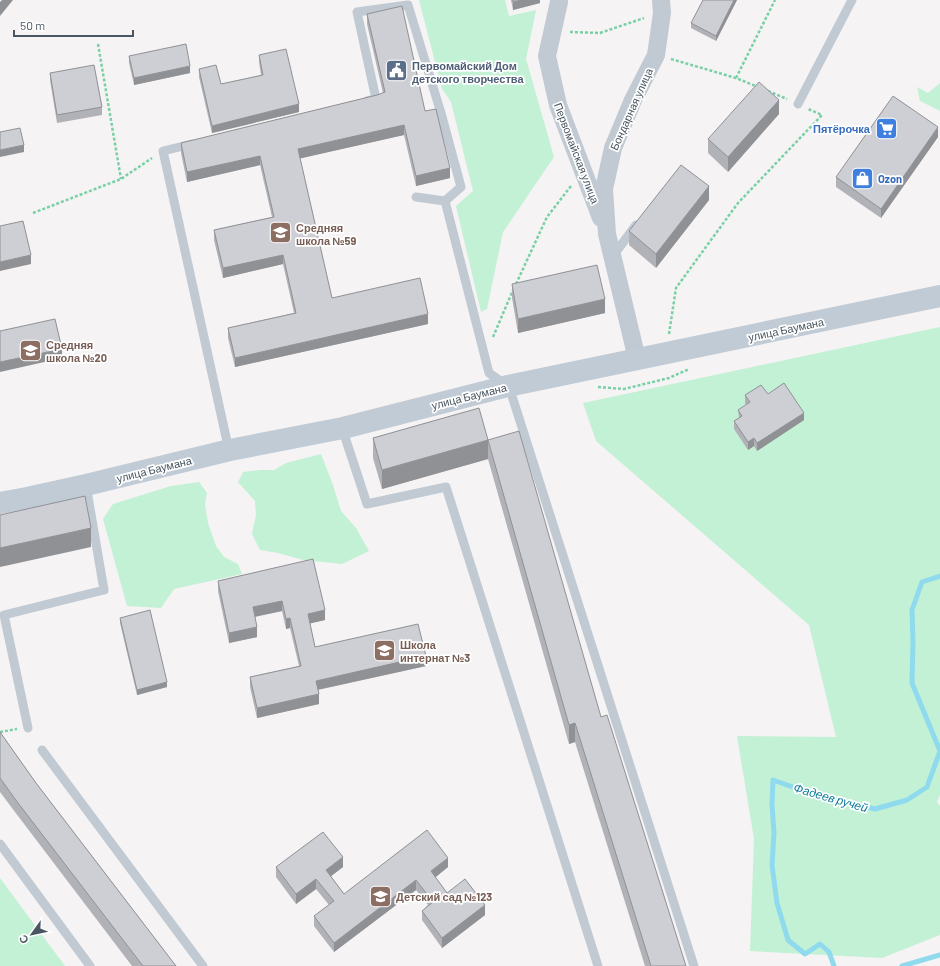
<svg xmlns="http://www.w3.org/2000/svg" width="940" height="966" viewBox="0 0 940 966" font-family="Barlow,sans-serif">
  <rect width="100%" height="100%" fill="#f5f3f3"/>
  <path fill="#c3f1d5" d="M419 0H505L509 16 536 10 526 59 554 157 503 232 487 309 481 312 456 206 473 191 451 102 442 89Z
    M940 83V111L920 101 917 87 928 93Z
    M940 327V795L937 802 940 806V935L882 958 750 951 754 839 737 736 836 737 809 625 596 441 583 403Z
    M321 454 333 485 341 511 356 528 369 551 342 564 303 560 278 553 260 550 252 534 256 515 255 501 238 482 243 472 260 470H274L286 463Z
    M199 482 207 493 205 504 208 523 216 546 224 557 238 564 242 574 174 589 161 608 127 606 103 519 113 504 171 486Z
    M0 878 65 966H0Z"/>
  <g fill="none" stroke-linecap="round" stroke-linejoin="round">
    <path stroke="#90daee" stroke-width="5" d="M834 966 829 952 820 944 805 954 788 940 777 903 772 865 774 833 772 804 773 780 821 797 875 809 907 800 927 787 940 751 912 683 913 642 912 610 922 582 940 576
      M902 966 940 955"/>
    <path stroke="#7ad0a6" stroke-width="2.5" stroke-dasharray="3 2" stroke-linecap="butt" d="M570 32 600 33 644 18
      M98 44 121 179
      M671 59 736 78 758 87
      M736 78 775 0
      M768 91 787 99
      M33 213 121 179 152 158
      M516 284 547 217 571 186
      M669 334 676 288 738 203 822 115 808 109
      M493 337 513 290
      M598 387 624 389 669 378 689 369
      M0 732 17 729"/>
    <path stroke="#c1cad2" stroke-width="9" d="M367 101 376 99 357 12 408 5 441 113 461 187 445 201 416 197
      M798 104 852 0
      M192 144 163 151 226 437 230 450
      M445 201 489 373 508 386 512 396 694 966
      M613 256 636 225
      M343 428 344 434 367 504 446 487 598 966
      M28 728 4 615 104 590 86 485
      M42 750 203 966
      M0 844 90 966"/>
    <path stroke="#c1cad2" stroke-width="18" d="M559 0V2L547 56 558 105 601 218
      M637 359 607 234 604 189 613 148 633 100 656 55 662 13 661 0"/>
    <path stroke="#c1cbd6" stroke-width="22" d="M0 503 27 498 86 485 230 450 343 428 508 386 940 296"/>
  </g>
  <path fill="#b0b2b7" d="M511 0H540V3L513 10Z
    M737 0 716 41 691 28V23Z
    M367 14 425 111 450 178 416 186 404 135 300 158 332 298 428 324 235 367 228 338V328L294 313 283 264 223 278 214 240V230L272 217 260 165 187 182 181 153V143L377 95 383 93 367 24Z
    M259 55 299 112 212 133 199 77V69L221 84 261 75 259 62Z
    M129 56 190 73 134 85 129 63Z
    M50 73 102 107V115L57 123 50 80Z
    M779 114 728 172 708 153V139Z
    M938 137 881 218 836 187V177Z
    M709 200 656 268 629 245V231Z
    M512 284 605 313 518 333 512 298Z
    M768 394 804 420 757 451 754 446 748 450 734 429V421L739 418 738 410 747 405 745 403V395Z
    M373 438 488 440 601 717 686 966H645L575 742 569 744 488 459 382 489 373 458Z
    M313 559 325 620 310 623 315 647 426 666 318 690 319 704 257 718 250 687V677L299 666 290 628 286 629 282 611 255 617 257 637 229 643 218 591V581Z
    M120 618 167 687 137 695 120 623Z
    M0 732 36 783 176 966H132L15 812 0 792Z
    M276 867H343L331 876 344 894 448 867 435 877 447 893 485 915 442 948 422 920V911L428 905 416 890 334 952 314 926V916L329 905 316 889 296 904 276 877Z"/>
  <path fill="#909195" d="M2 0H13L0 16V2Z
    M522 0H540V3L513 10V2Z
    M734 0H737L716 41V36Z
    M190 66V73L134 85V78Z
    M779 100V114L728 172V157Z
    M299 104V112L212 133V126Z
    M404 125V135L298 159V149Z
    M938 127V137L881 218V209Z
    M24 145V152L0 157V150Z
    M260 156V165L187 182V172Z
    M450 168V178L416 186V176Z
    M709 186V200L656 268V254Z
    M31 255V264L0 271V262Z
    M283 255V264L223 278V268Z
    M605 299V313L518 333V319Z
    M428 314V324L235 367V358Z
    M62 349V358L0 372V362Z
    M804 413V420L757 451V443Z
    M754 438V446L748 450V442Z
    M488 440V459L382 489V470Z
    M91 528V547L0 567V548Z
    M282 601V611L253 617V607Z
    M325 610V620L308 624V614Z
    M290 618V628L286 629V619Z
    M257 627V637L229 643V633Z
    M426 656V666L316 690V681Z
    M167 682V687L137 695V690Z
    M319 694V704L257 718V708Z
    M575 723V742L569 744V725Z
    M343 857V867L326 880V870Z
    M448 858V867L431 881V871Z
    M316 879V889L296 904V894Z
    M416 880V890L334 952V943Z
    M485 905V915L442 948V938Z"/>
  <path fill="#cdcfd5" stroke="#909195" d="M513 0H522L513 2Z
    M703 0H734L716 36 691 23Z
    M402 6 425 111 436 109 450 168 416 176 404 125 298 149 332 298 420 278 428 314 235 358 228 328 296 313 283 255 223 268 214 230 274 217 260 156 187 172 181 143 377 95 385 92 367 14Z
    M186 44 190 66 134 78 129 56Z
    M286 49 299 104 212 126 199 69 216 65 221 84 263 75 259 55Z
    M94 65 102 107 57 115 50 73Z
    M759 82 779 100 728 157 708 139Z
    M893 96 938 127 881 209 836 177Z
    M20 128 24 145 0 150V132Z
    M681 165 709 186 656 254 629 231Z
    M23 221 31 255 0 262V226Z
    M597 265 605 299 518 319 512 284Z
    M55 319 62 349 0 362V331Z
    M784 383 804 413 757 443 754 438 748 442 734 421 742 416 738 410 750 402 745 395 761 385 768 394Z
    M479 408 488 440 382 470 373 438Z
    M519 431 601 717 607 715 686 966H651L575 723 569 725 488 440Z
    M85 496 91 528 0 548V515Z
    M313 559 325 610 308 614 315 647 418 624 426 656 316 681 319 694 257 708 250 677 301 666 290 618 286 619 282 601 253 607 257 627 229 633 218 581Z
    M150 610 167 682 137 690 120 618Z
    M0 732 36 783 176 966H143L15 799 0 778Z
    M427 830 448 858 431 871 447 893 465 879 485 905 442 938 422 911 433 902 416 880 334 943 314 916 334 901 316 879 296 894 276 867 323 832 343 857 326 870 344 894Z"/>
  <defs>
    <symbol id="civic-square" viewBox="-11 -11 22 22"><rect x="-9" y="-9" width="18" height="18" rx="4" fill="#5c6f8a" stroke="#fff"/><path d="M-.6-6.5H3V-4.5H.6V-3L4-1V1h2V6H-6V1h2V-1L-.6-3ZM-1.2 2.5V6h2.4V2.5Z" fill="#fff"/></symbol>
    <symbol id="supermarket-square" viewBox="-11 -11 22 22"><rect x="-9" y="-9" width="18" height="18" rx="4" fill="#3f7fe0" stroke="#fff"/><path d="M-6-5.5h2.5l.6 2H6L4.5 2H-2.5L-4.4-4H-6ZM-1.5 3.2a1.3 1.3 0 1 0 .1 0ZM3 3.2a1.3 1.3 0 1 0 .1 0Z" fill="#fff"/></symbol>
    <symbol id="shop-square" viewBox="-11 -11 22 22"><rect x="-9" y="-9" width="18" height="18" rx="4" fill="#3f7fe0" stroke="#fff"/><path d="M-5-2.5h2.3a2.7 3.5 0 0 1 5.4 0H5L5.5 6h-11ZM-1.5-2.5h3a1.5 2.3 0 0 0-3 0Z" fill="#fff"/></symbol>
    <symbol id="school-square" viewBox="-11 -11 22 22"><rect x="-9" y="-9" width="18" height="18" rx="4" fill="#8d6e63" stroke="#fff"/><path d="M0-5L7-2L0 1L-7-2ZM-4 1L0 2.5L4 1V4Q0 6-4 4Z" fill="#fff"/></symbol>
  </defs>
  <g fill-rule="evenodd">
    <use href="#civic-square" x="384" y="58" width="25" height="25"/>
    <use href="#supermarket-square" x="874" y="116" width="25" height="25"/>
    <use href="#shop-square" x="850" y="166" width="25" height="25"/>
    <use href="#school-square" x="268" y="220" width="25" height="25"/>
    <use href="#school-square" x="18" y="338" width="25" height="25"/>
    <use href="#school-square" x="372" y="638" width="25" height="25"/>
    <use href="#school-square" x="368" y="884" width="25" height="25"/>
  </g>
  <g text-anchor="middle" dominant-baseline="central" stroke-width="3.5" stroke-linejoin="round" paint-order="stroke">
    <g font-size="11" font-weight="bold" fill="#4e5e75" stroke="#fff" text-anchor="start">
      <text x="412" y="65">Первомайский Дом<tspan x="412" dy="13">детского творчества</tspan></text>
    </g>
    <g font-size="11" fill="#4a5661" stroke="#fff">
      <text transform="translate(631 109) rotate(-66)">Бондарная улица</text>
      <text transform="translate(577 153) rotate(69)">Первомайская улица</text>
      <text transform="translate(786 329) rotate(-12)">улица Баумана</text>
      <text transform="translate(469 396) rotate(-14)">улица Баумана</text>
      <text transform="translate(154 469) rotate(-14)">улица Баумана</text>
    </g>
    <g font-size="11" font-weight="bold" fill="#366cbe" stroke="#fff" text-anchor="end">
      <text x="870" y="128">Пятёрочка</text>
      <text x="878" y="178" text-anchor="start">Ozon</text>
    </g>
    <g font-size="11" font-weight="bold" fill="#785e54" stroke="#fff" text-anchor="start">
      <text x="296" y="227">Средняя<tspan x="296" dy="13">школа №59</tspan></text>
      <text x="46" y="344">Средняя<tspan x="46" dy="13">школа №20</tspan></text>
      <text x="400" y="644">Школа<tspan x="400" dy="13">интернат №3</tspan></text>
      <text x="396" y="896">Детский сад №123</text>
    </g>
    <g font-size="12" font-style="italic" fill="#0c7c9b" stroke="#fff">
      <text transform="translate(831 797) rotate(16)">Фадеев ручей</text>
    </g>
  </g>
  <g transform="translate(32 934) rotate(237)" stroke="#ffffff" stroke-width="3" paint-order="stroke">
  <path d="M0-3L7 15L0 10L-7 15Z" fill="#4a5661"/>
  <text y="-6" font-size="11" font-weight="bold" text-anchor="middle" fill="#4a5661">С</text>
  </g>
  <path d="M14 30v6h119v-6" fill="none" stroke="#4a5661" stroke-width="2"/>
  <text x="20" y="30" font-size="12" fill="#4a5661" stroke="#ffffff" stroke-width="3" paint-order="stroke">50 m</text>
</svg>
